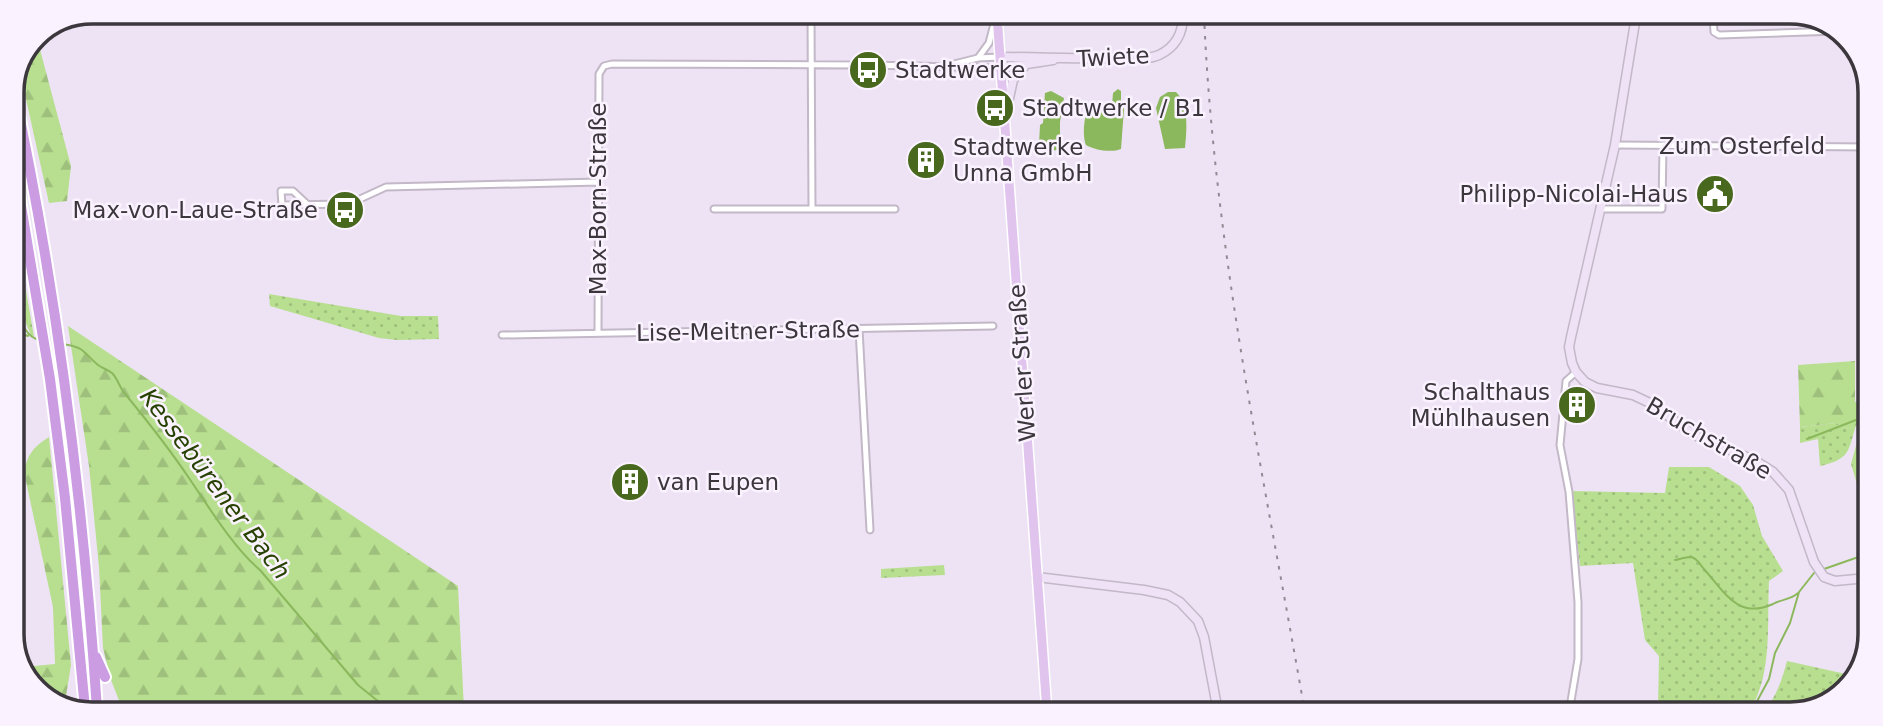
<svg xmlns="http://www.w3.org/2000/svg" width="1883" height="726" viewBox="0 0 1883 726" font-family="'DejaVu Sans',sans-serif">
  <defs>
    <pattern id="grass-dots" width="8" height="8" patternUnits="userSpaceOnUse" patternTransform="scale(1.75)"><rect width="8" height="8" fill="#b7df8f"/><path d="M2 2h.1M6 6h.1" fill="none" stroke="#9ec07c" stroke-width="1.8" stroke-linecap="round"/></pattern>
    <pattern id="forest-firs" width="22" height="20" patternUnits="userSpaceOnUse" patternTransform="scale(1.75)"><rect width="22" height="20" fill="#b7df8f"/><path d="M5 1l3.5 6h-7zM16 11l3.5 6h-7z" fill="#9ec07c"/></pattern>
  </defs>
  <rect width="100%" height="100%" fill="#eee3f4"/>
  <path fill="url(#grass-dots)" d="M12 209 34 337 31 335 12 292Z
    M269 294 401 316H438L439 339 397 340 379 338 270 306Z
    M1836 423 1847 429 1856 425C1848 452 1850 459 1820 466L1818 439 1800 443V427Z
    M1868 424 1867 517 1851 464 1860 431Z
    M1669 467H1709L1740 486 1753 505 1762 536 1783 571 1769 581C1767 619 1772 666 1755 701L1740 704 1735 714 1685 713 1658 708 1659 656 1645 640 1633 563 1580 566 1571 491 1665 493Z
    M944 565 945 575 881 578V569Z
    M1787 661 1855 676 1839 697 1791 714H1754L1763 704 1769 705C1778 691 1783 677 1787 661Z"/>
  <path fill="url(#forest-firs)" d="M34 39 38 42 71 166 67 201 49 203 20 72Z
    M68 326 458 586 464 710H126L120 703 111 680 103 648 99 567 89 466Z
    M1855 361V402L1868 401V421L1847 429 1836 423 1800 427 1798 365Z
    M49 437 71 665 66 696 58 703 29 682 23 667 55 664 53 607 24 472C27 455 34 446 49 437Z"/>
  <path fill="#8cb85d" d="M1118 89 1121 91V105L1124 109 1121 149C1112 153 1094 150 1086 145 1082 135 1084 114 1090 105 1097 103 1104 109 1112 105L1113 93Z
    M1051 91 1064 98 1060 122V150L1044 151 1039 144 1040 125 1043 123 1045 93Z
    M1168 92H1176C1189 104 1187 130 1185 148L1165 149 1156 108 1160 97Z"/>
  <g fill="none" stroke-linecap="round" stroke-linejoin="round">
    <path stroke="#8cb85d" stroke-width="2" d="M12 296C19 312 22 337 40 340
      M12 330 28 336
      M63 344C87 348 82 352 98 365 102 368 108 370 112 373 118 379 120 389 126 395 149 423 171 451 191 481 210 509 234 548 260 570L358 685 389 710
      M1863 417 1868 416
      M1807 439 1856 420
      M1675 560C1680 559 1686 557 1691 557 1697 558 1699 563 1703 568 1725 592 1737 620 1773 604 1782 599 1790 600 1798 593
      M1824 569 1867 554
      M1759 707 1796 712
      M1739 714 1741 709 1755 705 1769 679 1775 653 1790 623 1799 592 1814 573"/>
    <defs>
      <path id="street" d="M811 14 812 209
        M1713 16 1714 32 1719 35 1837 31
        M978 58 989 43 995 20
        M950 65 978 58 1000 57
        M1615 145 1870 147
        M1864 147V70
        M308 205 293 191H281L282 205 349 204 386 187 599 182
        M714 209H895
        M1601 209H1662L1663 145
        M859 329 870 530
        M598 333 599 74 604 66 612 64 868 65 1001 68
        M502 335 993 326
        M1569 713 1578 659V602L1569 492 1560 445 1566 381 1576 372"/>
      <path id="secondary" d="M1636 16 1615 145 1571 337 1569 347 1572 363 1576 372 1585 382 1597 388 1633 395 1652 404 1694 435 1754 460 1773 472 1789 490 1814 562 1824 577 1835 581 1867 578
        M1000 57C1041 57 1081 59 1121 58 1133 58 1148 60 1159 55 1176 47 1183 33 1183 15
        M1001 68 1053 60
        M1006 112 1013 80 1024 67
        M1037 577 1144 590 1168 595 1180 602 1198 621 1204 637 1218 712"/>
      <path id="primary" d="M997 15 1047 712"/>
      <path id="highway" d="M13 86C57 291 83 500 97 709
        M12 152 50 379 65 498 85 709
        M96 657 105 677"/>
    </defs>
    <use href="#street" stroke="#c2b8c7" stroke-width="9"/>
    <use href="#secondary" stroke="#c2b8c7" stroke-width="11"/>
    <use href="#primary" stroke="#fff" stroke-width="12"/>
    <use href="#highway" stroke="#fff" stroke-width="14"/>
    <use href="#street" stroke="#fff" stroke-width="5"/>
    <use href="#secondary" stroke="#efe1f6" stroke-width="8"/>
    <use href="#primary" stroke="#e0c4ee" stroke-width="9"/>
    <use href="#highway" stroke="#cb9ce2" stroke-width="10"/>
    <path stroke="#918994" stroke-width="2" stroke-dasharray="3.5 7" stroke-linecap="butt" d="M1204 15C1214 250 1265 481 1305 713"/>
  </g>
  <defs>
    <symbol id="bus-disc" viewBox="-11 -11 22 22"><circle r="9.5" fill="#48681e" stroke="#faf2ff"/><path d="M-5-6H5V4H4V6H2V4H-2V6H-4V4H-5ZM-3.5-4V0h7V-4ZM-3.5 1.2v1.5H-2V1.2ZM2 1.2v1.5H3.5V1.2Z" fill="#fff"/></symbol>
    <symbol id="building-disc" viewBox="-11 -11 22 22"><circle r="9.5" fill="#48681e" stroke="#faf2ff"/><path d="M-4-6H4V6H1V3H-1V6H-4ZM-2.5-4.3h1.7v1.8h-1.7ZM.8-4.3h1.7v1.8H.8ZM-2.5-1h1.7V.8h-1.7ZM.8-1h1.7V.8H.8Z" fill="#fff"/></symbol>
    <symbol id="civic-disc" viewBox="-11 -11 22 22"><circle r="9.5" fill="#48681e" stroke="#faf2ff"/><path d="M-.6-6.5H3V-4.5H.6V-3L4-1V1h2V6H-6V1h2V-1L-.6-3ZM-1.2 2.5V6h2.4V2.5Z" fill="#fff"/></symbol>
  </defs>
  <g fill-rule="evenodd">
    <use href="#bus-disc" x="846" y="48" width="44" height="44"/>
    <use href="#bus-disc" x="973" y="86" width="44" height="44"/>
    <use href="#building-disc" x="904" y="138" width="44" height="44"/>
    <use href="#civic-disc" x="1693" y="172" width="44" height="44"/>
    <use href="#bus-disc" x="323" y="188" width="44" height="44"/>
    <use href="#building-disc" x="1555" y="383" width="44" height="44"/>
    <use href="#building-disc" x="608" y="460" width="44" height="44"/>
  </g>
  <g text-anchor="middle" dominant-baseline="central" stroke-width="5" stroke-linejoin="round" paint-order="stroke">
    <g font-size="23" fill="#3b373d" stroke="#faf2ff">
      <text transform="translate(1113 57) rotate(-3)">Twiete</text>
      <text x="1742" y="146">Zum Osterfeld</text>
      <text transform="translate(598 199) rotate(-90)">Max-Born-Straße</text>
      <text transform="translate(748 331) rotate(-1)">Lise-Meitner-Straße</text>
      <text transform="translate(1022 363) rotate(-94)">Werler Straße</text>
      <text transform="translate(1709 438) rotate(30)">Bruchstraße</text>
    </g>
    <g font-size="23" fill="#3b373d" stroke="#faf2ff" text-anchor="start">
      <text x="895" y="70">Stadtwerke</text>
      <text x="1022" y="108">Stadtwerke / B1</text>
      <text x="953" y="147">Stadtwerke<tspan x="953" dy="26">Unna GmbH</tspan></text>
      <text x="1688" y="194" text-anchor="end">Philipp-Nicolai-Haus</text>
      <text x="318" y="210" text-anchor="end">Max-von-Laue-Straße</text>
      <text x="1550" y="392" text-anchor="end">Schalthaus<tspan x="1550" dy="26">Mühlhausen</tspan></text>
      <text x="657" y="482">van Eupen</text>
    </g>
    <g font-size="24" font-style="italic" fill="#274200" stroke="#faf2ff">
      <text transform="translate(215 484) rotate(53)">Kessebürener Bach</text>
    </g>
  </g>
  <path d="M0 0H1883V726H0ZM92 24H1790A68 68 0 0 1 1858 92V634A68 68 0 0 1 1790 702H92A68 68 0 0 1 24 634V92A68 68 0 0 1 92 24Z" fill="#faf2ff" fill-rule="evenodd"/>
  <path fill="none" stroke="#3b373d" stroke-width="3.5" d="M92 24H1790A68 68 0 0 1 1858 92V634A68 68 0 0 1 1790 702H92A68 68 0 0 1 24 634V92A68 68 0 0 1 92 24Z"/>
</svg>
